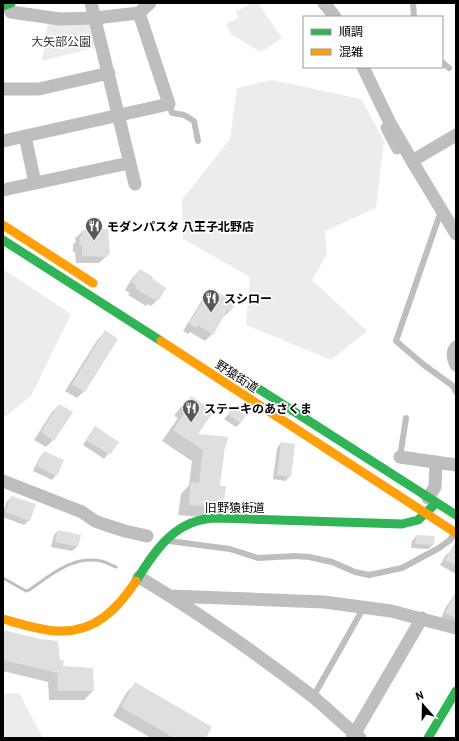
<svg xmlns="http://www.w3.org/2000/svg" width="459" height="741" viewBox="0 0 459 741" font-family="'PT Sans','Noto Sans JP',sans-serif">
  <rect width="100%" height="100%" fill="#fff"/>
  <path fill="#ececec" d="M252 3H258L282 38 261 52 232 35 226 24 238 18 236 11Z
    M48 23H89L97 47 42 61Z
    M272 80 361 99 384 141 376 208 325 231 327 254 312 280 367 331 331 360 246 325 250 277 183 239 182 200 230 139 237 88Z
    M3 269 71 314 31 396 6 416 3 415Z
    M19 693 43 738H3V694Z"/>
  <path fill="#0003" d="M83 231 107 256 99 263H76L75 252H73V244L76 242 75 238Z
    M140 270 158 299 151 306 148 304 146 306 128 295 130 293 125 290 133 277Z
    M211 289 230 311 223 317 212 334 205 341 190 332 188 334 183 331 204 297Z
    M105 332 84 391 77 398 65 391 98 339Z
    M191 397 197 435 226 446 223 448 219 486 222 507 211 518 178 515 181 494 189 485 192 461 162 441 178 418 174 416 180 408Z
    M59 405 53 440 46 447 34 440 52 412Z
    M233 408 241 422 236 427 224 419Z
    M91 432 117 442 104 459 83 445Z
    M281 443 290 476 285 481 273 479 277 448Z
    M44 452 56 475 52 480 33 471 40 457Z
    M12 497 29 520 24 525 3 517V513L7 501Z
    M58 531 80 536 77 547 72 551 51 547 54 535Z
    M416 536 433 545 428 549 411 548 412 541Z
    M452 550 456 552V574L440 565 446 555Z
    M456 592V626L441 618 446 607Z
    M3 631 59 661 62 667 93 691 84 700H49L48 682 3 671Z
    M135 684 204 738H151L113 716 127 692Z"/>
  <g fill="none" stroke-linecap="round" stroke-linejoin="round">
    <path stroke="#bfbfbf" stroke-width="3" d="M3 578 26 591 29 590C51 575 73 555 101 561 106 562 111 565 116 567"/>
    <path stroke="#bfbfbf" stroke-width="11" d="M386 128 397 149"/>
  </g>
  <path fill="#dfdfdf" d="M108 229 110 253 107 257 82 256V245H79L80 236H82V230Z
    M140 269 153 277 152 278 166 288 159 300 155 298 154 300 135 288 136 285 131 282Z
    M211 288 236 303 231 311 228 309 213 335 198 325 196 328 189 323Z
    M105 330 118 339 85 392 72 384Z
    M191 396 214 411 198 434 228 437 226 447 225 446 220 486H226L223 507 189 505 191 482 199 483 203 450 173 430 188 407 185 405Z
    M59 404 73 412 54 441 41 432Z
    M233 407 246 415 241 423 228 415Z
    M95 426 119 442 110 455 86 440Z
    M281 442 295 444 291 477 277 475Z
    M44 451 64 460 57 476 37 466Z
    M11 496 36 504 30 521 5 512Z
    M58 530 81 535 78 547 55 542Z
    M416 535 435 536 434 545 415 544Z
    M455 543H456V566L445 560Z
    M456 591V618L445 613Z
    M3 630 40 639 58 641 60 660 64 661 63 666 93 668 94 691H58L57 673 3 660Z
    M135 682 212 727 206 738H174L121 707Z"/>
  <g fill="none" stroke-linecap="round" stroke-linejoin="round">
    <path stroke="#bebebe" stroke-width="6" d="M413 3 414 17
      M442 62 449 68
      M169 104 172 113 184 115 194 121 198 141
      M441 211 396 341 424 365 453 386 456 392
      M400 457 406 418
      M169 541 230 549 258 558 295 556 309 557 332 562 355 572 369 575 402 568 439 548 450 540 454 534
      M313 697 364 607"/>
    <path stroke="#bebebe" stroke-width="13" d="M91 3 135 184
      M324 3 335 17
      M8 4 11 12 60 19 95 18 139 13 150 3
      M363 67 390 123 412 161 456 135
      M3 89H39L109 73
      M25 136 35 183
      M3 141 169 104 139 13
      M412 161 456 234
      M3 190 129 163
      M456 347C452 352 453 359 456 365
      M400 457 456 465
      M3 481 82 512 95 521 106 525 125 531 147 536
      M428 498 435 487 436 462
      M139 577C199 613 256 653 312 696 328 709 344 725 360 738
      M170 596 324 602 391 611 456 628
      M352 738 422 618"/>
    <path stroke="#30b455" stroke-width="9" d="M3 6 11 3
      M3 240 161 341
      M226 368 456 515
      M136 581C156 549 176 518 218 518L402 524 418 520 433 506
      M428 738 456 691"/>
    <path stroke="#ff9f0a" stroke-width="9" d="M3 225 93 283
      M161 341 456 533
      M3 619C21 624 39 630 57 631 94 633 117 610 136 581"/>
  </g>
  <defs>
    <symbol id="restaurant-pin" viewBox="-11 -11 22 30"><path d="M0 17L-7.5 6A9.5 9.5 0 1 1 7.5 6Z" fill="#595959" stroke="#fff"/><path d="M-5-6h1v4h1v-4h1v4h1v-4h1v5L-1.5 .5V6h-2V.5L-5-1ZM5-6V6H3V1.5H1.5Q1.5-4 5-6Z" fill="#fff"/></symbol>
  </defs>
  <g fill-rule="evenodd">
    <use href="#restaurant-pin" x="84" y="216" width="20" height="27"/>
    <use href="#restaurant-pin" x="201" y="288" width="20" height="27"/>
    <use href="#restaurant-pin" x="181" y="398" width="20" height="27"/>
  </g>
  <g text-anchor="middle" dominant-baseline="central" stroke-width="3.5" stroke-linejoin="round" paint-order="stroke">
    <g font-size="12" fill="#333" stroke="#fff">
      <text x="61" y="41">大矢部公園</text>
    </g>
    <g font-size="12" font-weight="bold" fill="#000" stroke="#fff" text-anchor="start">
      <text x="107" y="226">モダンパスタ 八王子北野店</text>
      <text x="224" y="298">スシロー</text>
      <text x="204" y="408">ステーキのあさくま</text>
    </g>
    <g font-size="12" fill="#000" stroke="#fff">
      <text transform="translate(237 376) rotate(33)">野猿街道</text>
      <text x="235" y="507">旧野猿街道</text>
    </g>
  </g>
  <rect width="459" height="741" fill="none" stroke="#000000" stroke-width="8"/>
  <rect x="303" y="16" width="140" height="52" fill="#ffffff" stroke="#999999"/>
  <rect x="311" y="29" width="20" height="6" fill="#30b455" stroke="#999999"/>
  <text x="339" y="36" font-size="12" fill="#000000">順調</text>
  <rect x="311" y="49" width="20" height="6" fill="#ff9f0a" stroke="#999999"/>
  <text x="339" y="56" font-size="12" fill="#000000">混雑</text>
  <g transform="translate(423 705) rotate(340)" stroke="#ffffff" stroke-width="3" paint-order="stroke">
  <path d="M0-3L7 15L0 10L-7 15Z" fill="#000000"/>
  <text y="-6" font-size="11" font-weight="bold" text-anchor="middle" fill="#000000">N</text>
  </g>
</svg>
